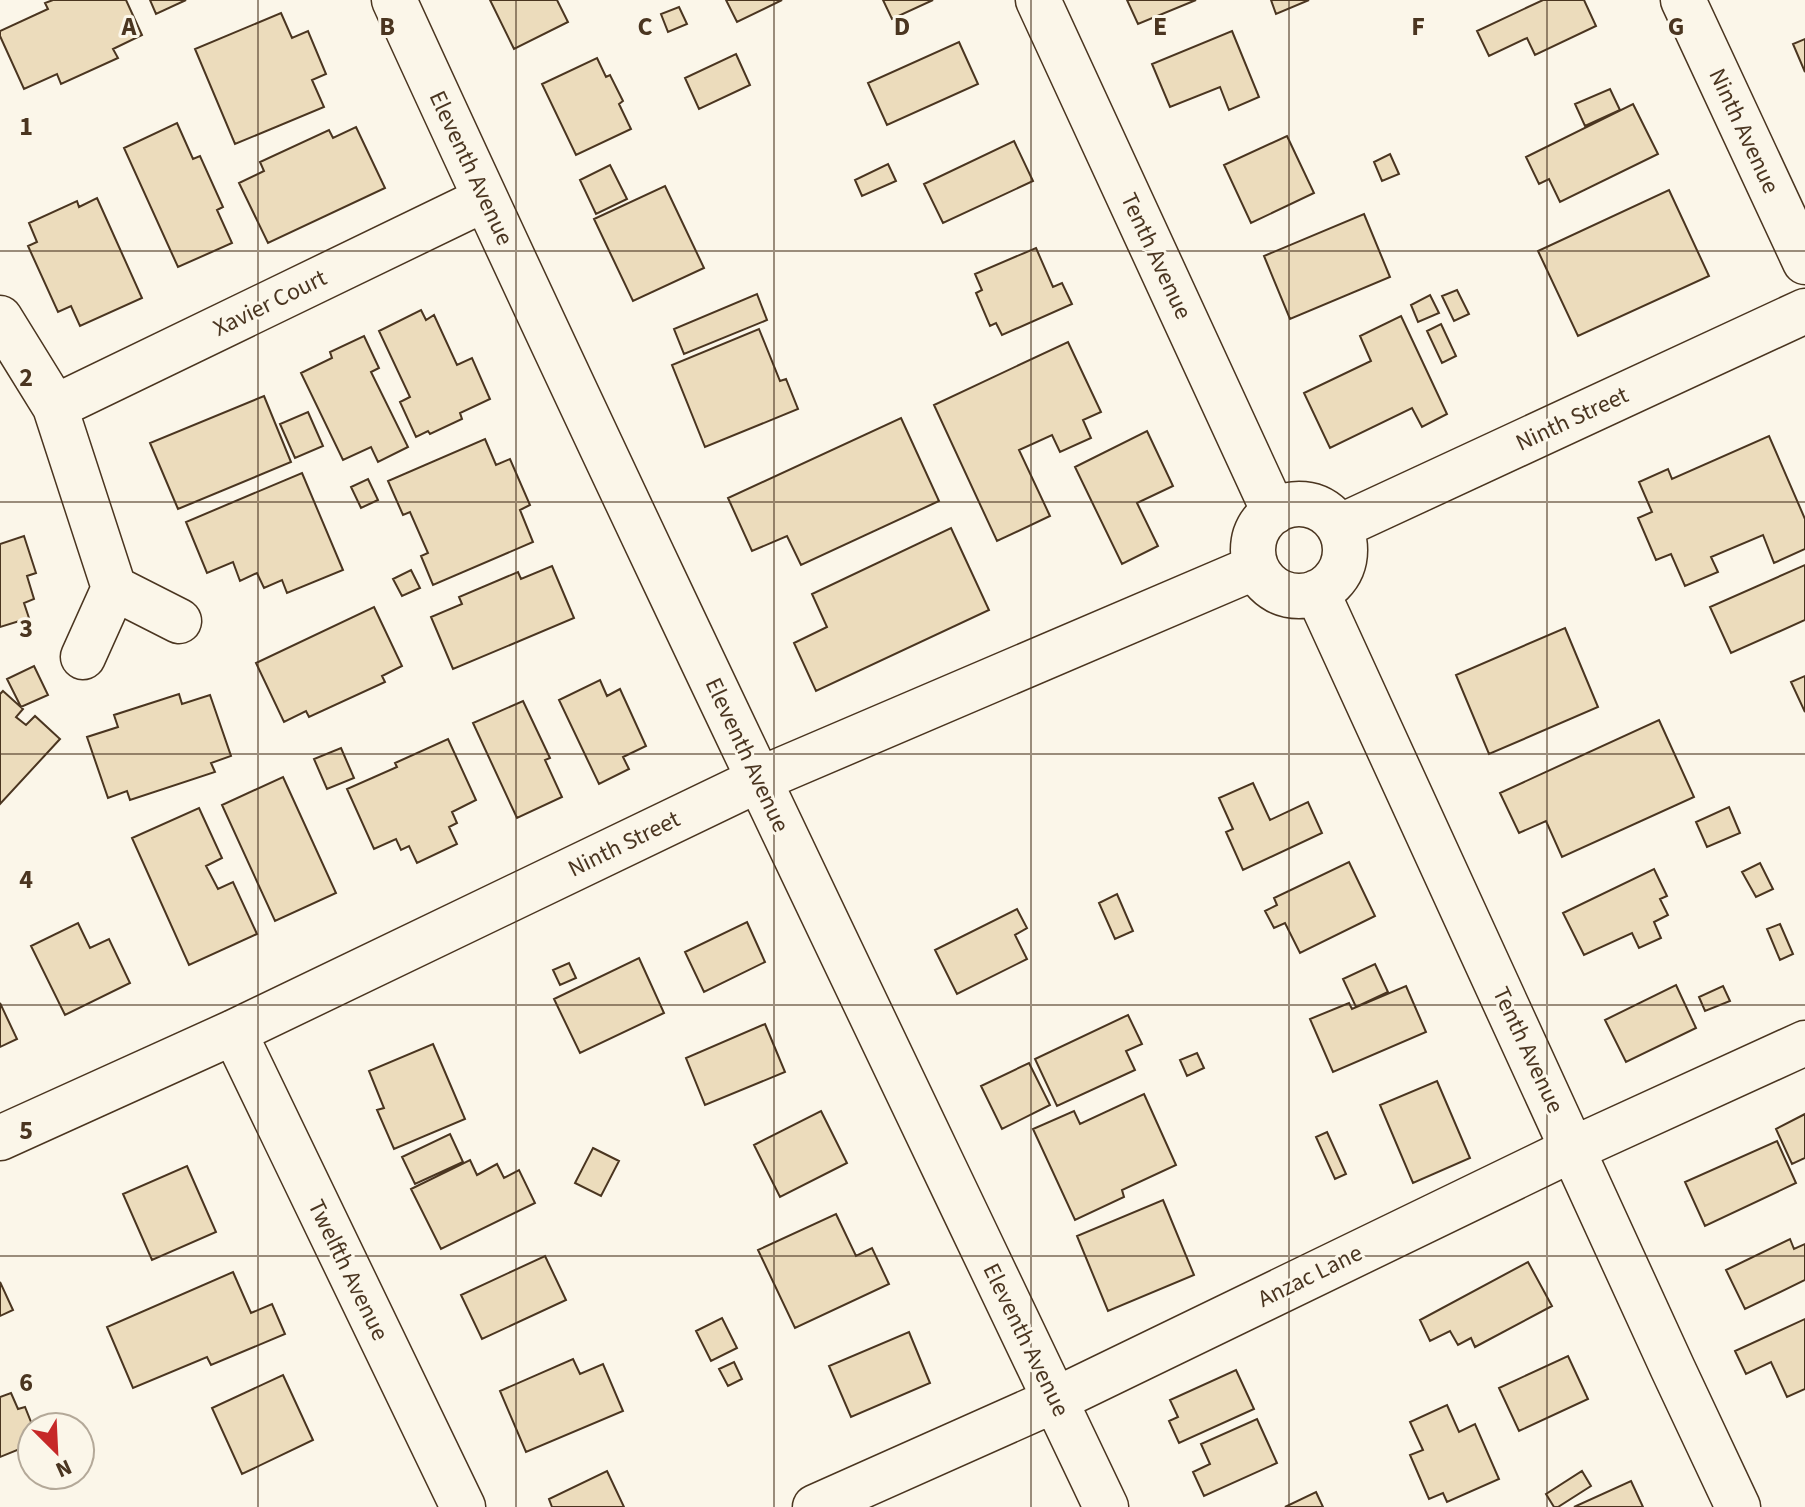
<svg xmlns="http://www.w3.org/2000/svg" width="1805" height="1507" viewBox="0 0 1805 1507" font-family="'Source Sans 3',sans-serif">
  <rect width="100%" height="100%" fill="#fbf6e9"/>
  <path fill="#ecdcbc" stroke="#4a3520" stroke-width="2" d="M53 0H126L142 35 113 49 118 58 61 84 57 74 24 89 0 36V31L48 9 45 3Z
    M150 0H186L156 14Z
    M490 0H557L568 22 514 49Z
    M726 0H782L737 22Z
    M883 0H933L892 19Z
    M1127 0H1196L1138 24Z
    M1271 0H1309L1276 14Z
    M1543 0H1584L1596 26 1535 55 1527 38 1489 56 1477 31Z
    M679 7 687 24 668 32 661 14Z
    M281 13 292 38 308 31 326 74 312 80 324 107 235 144 195 49Z
    M1232 31 1259 97 1229 110 1220 87 1170 107 1152 64Z
    M1805 39V72L1793 44Z
    M959 42 978 84 887 125 868 83Z
    M736 54 750 85 699 109 685 78Z
    M597 58 606 77 610 75 623 101 619 104 631 129 576 155 542 84Z
    M1610 89 1620 110 1585 126 1575 104Z
    M1633 104 1658 154 1560 202 1549 179 1539 184 1526 157Z
    M177 123 193 159 200 156 223 207 217 210 232 243 178 267 124 148Z
    M356 127 385 188 268 243 239 183 264 171 260 162 329 130 333 138Z
    M1287 136 1314 193 1251 223 1224 165Z
    M1014 141 1033 181 943 223 924 184Z
    M1390 154 1399 174 1382 181 1374 162Z
    M888 164 896 181 862 196 855 180Z
    M610 165 627 199 596 214 580 180Z
    M665 186 704 268 633 301 594 219Z
    M1669 190 1709 276 1578 336 1538 251Z
    M97 198 142 298 80 326 71 306 58 312 28 246 37 242 29 223 77 201 79 207Z
    M1364 214 1390 277 1290 319 1264 256Z
    M1036 248 1053 287 1062 283 1072 304 1002 335 996 323 990 326 976 293 982 290 975 274Z
    M1457 290 1469 314 1454 321 1442 296Z
    M757 294 767 320 684 354 674 329Z
    M1430 295 1439 313 1418 322 1411 305Z
    M421 310 426 320 434 315 457 365 472 358 490 399 460 413 462 419 430 434 428 431 416 437 400 402 410 397 379 331Z
    M1401 316 1447 414 1422 427 1412 408 1330 448 1304 393 1371 361 1360 336Z
    M1441 324 1456 356 1442 363 1427 331Z
    M759 329 780 381 786 379 798 409 705 447 672 365Z
    M364 336 379 368 371 372 408 447 378 462 371 447 343 460 301 373 332 358 330 352Z
    M1068 342 1101 412 1083 420 1091 438 1060 452 1052 435 1019 450 1050 516 997 541 934 405Z
    M264 396 291 462 178 509 150 443Z
    M308 412 323 446 295 458 280 424Z
    M901 418 939 501 801 565 787 536 752 551 728 498Z
    M1147 431 1173 486 1137 503 1158 546 1122 564 1075 467Z
    M1769 436 1805 519V549L1774 563 1763 535 1711 557 1718 572 1685 586 1671 554 1656 560 1638 518 1652 512 1639 482 1668 469 1672 479Z
    M485 439 496 465 510 459 530 505 520 510 533 542 433 585 421 556 428 553 410 512 403 515 388 481Z
    M302 473 343 570 287 593 282 580 264 588 257 573 240 581 233 562 207 573 186 522Z
    M368 479 378 500 361 508 351 487Z
    M951 528 989 610 816 691 794 643 827 627 812 594Z
    M24 536 36 573 27 576 34 599 24 603 29 618 0 627V544Z
    M1805 565V620L1731 653 1710 607Z
    M552 566 574 618 453 669 431 617 462 604 459 597 518 572 521 579Z
    M411 570 420 588 402 596 393 579Z
    M374 607 402 666 382 676 385 682 309 717 306 711 284 722 256 663Z
    M1565 628 1598 707 1489 754 1456 675Z
    M34 666 48 695 21 707 7 679Z
    M1805 676V712L1791 682Z
    M600 680 607 696 620 689 646 746 623 757 629 769 599 784 559 700Z
    M3 691 23 709 16 717 26 725 35 716 60 739 0 804V694Z
    M179 694 182 704 210 695 231 756 211 763 215 772 130 800 127 791 108 798 87 737 118 727 114 715Z
    M523 701 550 758 545 760 562 797 517 818 473 723Z
    M1659 720 1694 797 1562 857 1546 821 1519 833 1500 793Z
    M448 739 476 800 452 812 457 823 449 827 457 844 417 863 409 846 401 850 396 839 374 849 347 789 397 767 395 763Z
    M341 748 354 778 327 789 314 759Z
    M283 777 336 893 275 921 222 805Z
    M1253 783 1270 820 1308 802 1322 833 1243 870 1226 832 1233 829 1219 798Z
    M1729 807 1740 833 1707 847 1696 822Z
    M199 808 222 858 206 866 218 889 233 882 257 934 189 965 132 838Z
    M1349 862 1375 916 1300 953 1285 923 1274 928 1265 911 1277 905 1274 898Z
    M1760 863 1773 889 1756 897 1742 872Z
    M1654 869 1667 896 1660 899 1668 915 1654 922 1661 938 1639 948 1632 933 1584 955 1563 913Z
    M1117 894 1133 931 1115 939 1099 903Z
    M1017 909 1027 928 1015 935 1027 959 957 994 935 950Z
    M747 922 765 962 704 992 685 952Z
    M78 923 90 948 109 939 130 983 65 1015 31 946Z
    M1780 924 1793 954 1780 960 1767 929Z
    M639 958 664 1013 580 1053 554 999Z
    M569 963 576 978 560 985 553 970Z
    M1375 964 1388 992 1356 1007 1343 979Z
    M1676 985 1696 1028 1626 1062 1605 1020Z
    M1406 986 1426 1032 1333 1072 1310 1019 1349 1003 1352 1009Z
    M1723 986 1730 1001 1705 1011 1699 997Z
    M0 1003 17 1039 0 1047Z
    M1128 1015 1142 1044 1126 1051 1135 1070 1057 1106 1035 1059Z
    M765 1024 785 1072 705 1105 686 1058Z
    M433 1044 465 1119 394 1149 377 1110 384 1108 369 1071Z
    M1197 1053 1204 1068 1187 1076 1180 1060Z
    M1029 1063 1050 1105 1002 1129 981 1086Z
    M1437 1081 1470 1158 1413 1183 1380 1105Z
    M1144 1094 1176 1165 1122 1190 1124 1197 1075 1220 1033 1129 1074 1111 1080 1124Z
    M821 1111 847 1163 780 1197 754 1145Z
    M1805 1114V1158L1792 1164 1776 1129Z
    M1327 1132 1346 1174 1335 1179 1316 1137Z
    M450 1134 463 1162 415 1184 402 1157Z
    M1777 1141 1796 1183 1705 1226 1685 1182Z
    M593 1148 619 1161 601 1196 575 1183Z
    M470 1160 477 1175 497 1164 504 1178 519 1170 535 1203 441 1249 411 1189Z
    M187 1166 216 1232 152 1260 123 1194Z
    M1163 1200 1194 1275 1108 1311 1077 1236Z
    M836 1214 856 1256 872 1248 889 1284 795 1328 758 1250Z
    M1790 1239 1794 1249 1805 1244V1280L1745 1309 1726 1270Z
    M545 1256 566 1300 482 1339 461 1295Z
    M1528 1262 1552 1306 1475 1347 1471 1338 1458 1345 1450 1331 1430 1341 1420 1320Z
    M233 1272 251 1313 272 1304 285 1334 211 1365 207 1357 133 1388 107 1327Z
    M0 1282 13 1310 0 1316Z
    M722 1318 737 1348 711 1361 696 1331Z
    M1805 1319V1389L1787 1397 1771 1362 1746 1374 1735 1351Z
    M909 1332 930 1383 851 1417 829 1366Z
    M1568 1356 1588 1399 1519 1431 1499 1388Z
    M573 1359 580 1374 603 1364 623 1411 526 1452 500 1391Z
    M734 1362 742 1379 728 1386 719 1369Z
    M1236 1370 1254 1409 1179 1443 1169 1421 1178 1417 1170 1400Z
    M283 1375 313 1440 242 1474 212 1408Z
    M11 1393 18 1409 25 1407 33 1427 32 1444 0 1457V1397Z
    M1447 1405 1459 1432 1475 1424 1499 1479 1447 1502 1443 1493 1429 1499 1410 1455 1423 1450 1410 1422Z
    M1257 1419 1277 1463 1204 1496 1193 1472 1210 1464 1201 1444Z
    M607 1471 624 1507H552L549 1499Z
    M1582 1471 1591 1486 1558 1507H1554L1546 1494Z
    M1631 1481 1643 1507H1574Z
    M1316 1492 1323 1507H1285Z"/>
  <g fill="none" stroke-linecap="round" stroke-linejoin="round">
    <defs>
      <path id="minor" d="M394 0C625 505 867 1005 1106 1507
        M1038 0 1274 512
        M1683 0 1805 262
        M0 318 55 407 114 588 179 621
        M55 407 485 199
        M1253 550a46 46 0 1 1 92 0a46 46 0 1 1-92 0Z
        M1339 527 1805 311
        M1317 592 1673 1369 1738 1507
        M83 657 114 588
        M234 1032 463 1507
        M0 1138 234 1032 758 780 1256 567
        M815 1507 1055 1400 1573 1149 1805 1043"/>
    </defs>
    <use href="#minor" stroke="#4a3520" stroke-width="47"/>
    <use href="#minor" stroke="#fbf6e9" stroke-width="44"/>
  </g>
  <path fill="none" stroke="#4a3520" stroke-width="2" stroke-opacity="0.55" d="M258 0V1507M516 0V1507M774 0V1507M1031 0V1507M1289 0V1507M1547 0V1507M0 251H1805M0 502H1805M0 754H1805M0 1005H1805M0 1256H1805"/>
  <g text-anchor="middle" dominant-baseline="central" stroke-width="6" stroke-linejoin="round" paint-order="stroke">
    <g font-size="24" fill="#4a3520" stroke="#fbf6e9">
      <text transform="translate(1744 131) rotate(65)">Ninth Avenue</text>
      <text transform="translate(471 168) rotate(65)">Eleventh Avenue</text>
      <text transform="translate(1156 256) rotate(65)">Tenth Avenue</text>
      <text transform="translate(270 303) rotate(-26)">Xavier Court</text>
      <text transform="translate(1572 419) rotate(-25)">Ninth Street</text>
      <text transform="translate(747 755) rotate(65)">Eleventh Avenue</text>
      <text transform="translate(624 844) rotate(-26)">Ninth Street</text>
      <text transform="translate(1528 1050) rotate(65)">Tenth Avenue</text>
      <text transform="translate(348 1270) rotate(64)">Twelfth Avenue</text>
      <text transform="translate(1310 1276) rotate(-26)">Anzac Lane</text>
      <text transform="translate(1026 1340) rotate(64)">Eleventh Avenue</text>
    </g>
  </g>
  <g font-size="26" text-anchor="middle" font-weight="bold" fill="#4a3520" stroke="#fbf6e9" stroke-width="6" stroke-linejoin="round" paint-order="stroke">
    <text x="129" y="35">A</text>
    <text x="387" y="35">B</text>
    <text x="645" y="35">C</text>
    <text x="902" y="35">D</text>
    <text x="1160" y="35">E</text>
    <text x="1418" y="35">F</text>
    <text x="1676" y="35">G</text>
    <text x="26" y="135">1</text>
    <text x="26" y="386">2</text>
    <text x="26" y="637">3</text>
    <text x="26" y="888">4</text>
    <text x="26" y="1139">5</text>
    <text x="26" y="1391">6</text>
  </g>
  <g transform="translate(56 1451) rotate(156)"><circle r="38" fill="#fbf6e9" stroke="#b4a999" stroke-width="2"/>
  <path d="M0-6L14 30L0 20L-14 30Z" fill="#c62828"/>
  <text y="-12" font-size="22" font-weight="bold" text-anchor="middle" fill="#4a3520">N</text>
  </g>
</svg>
